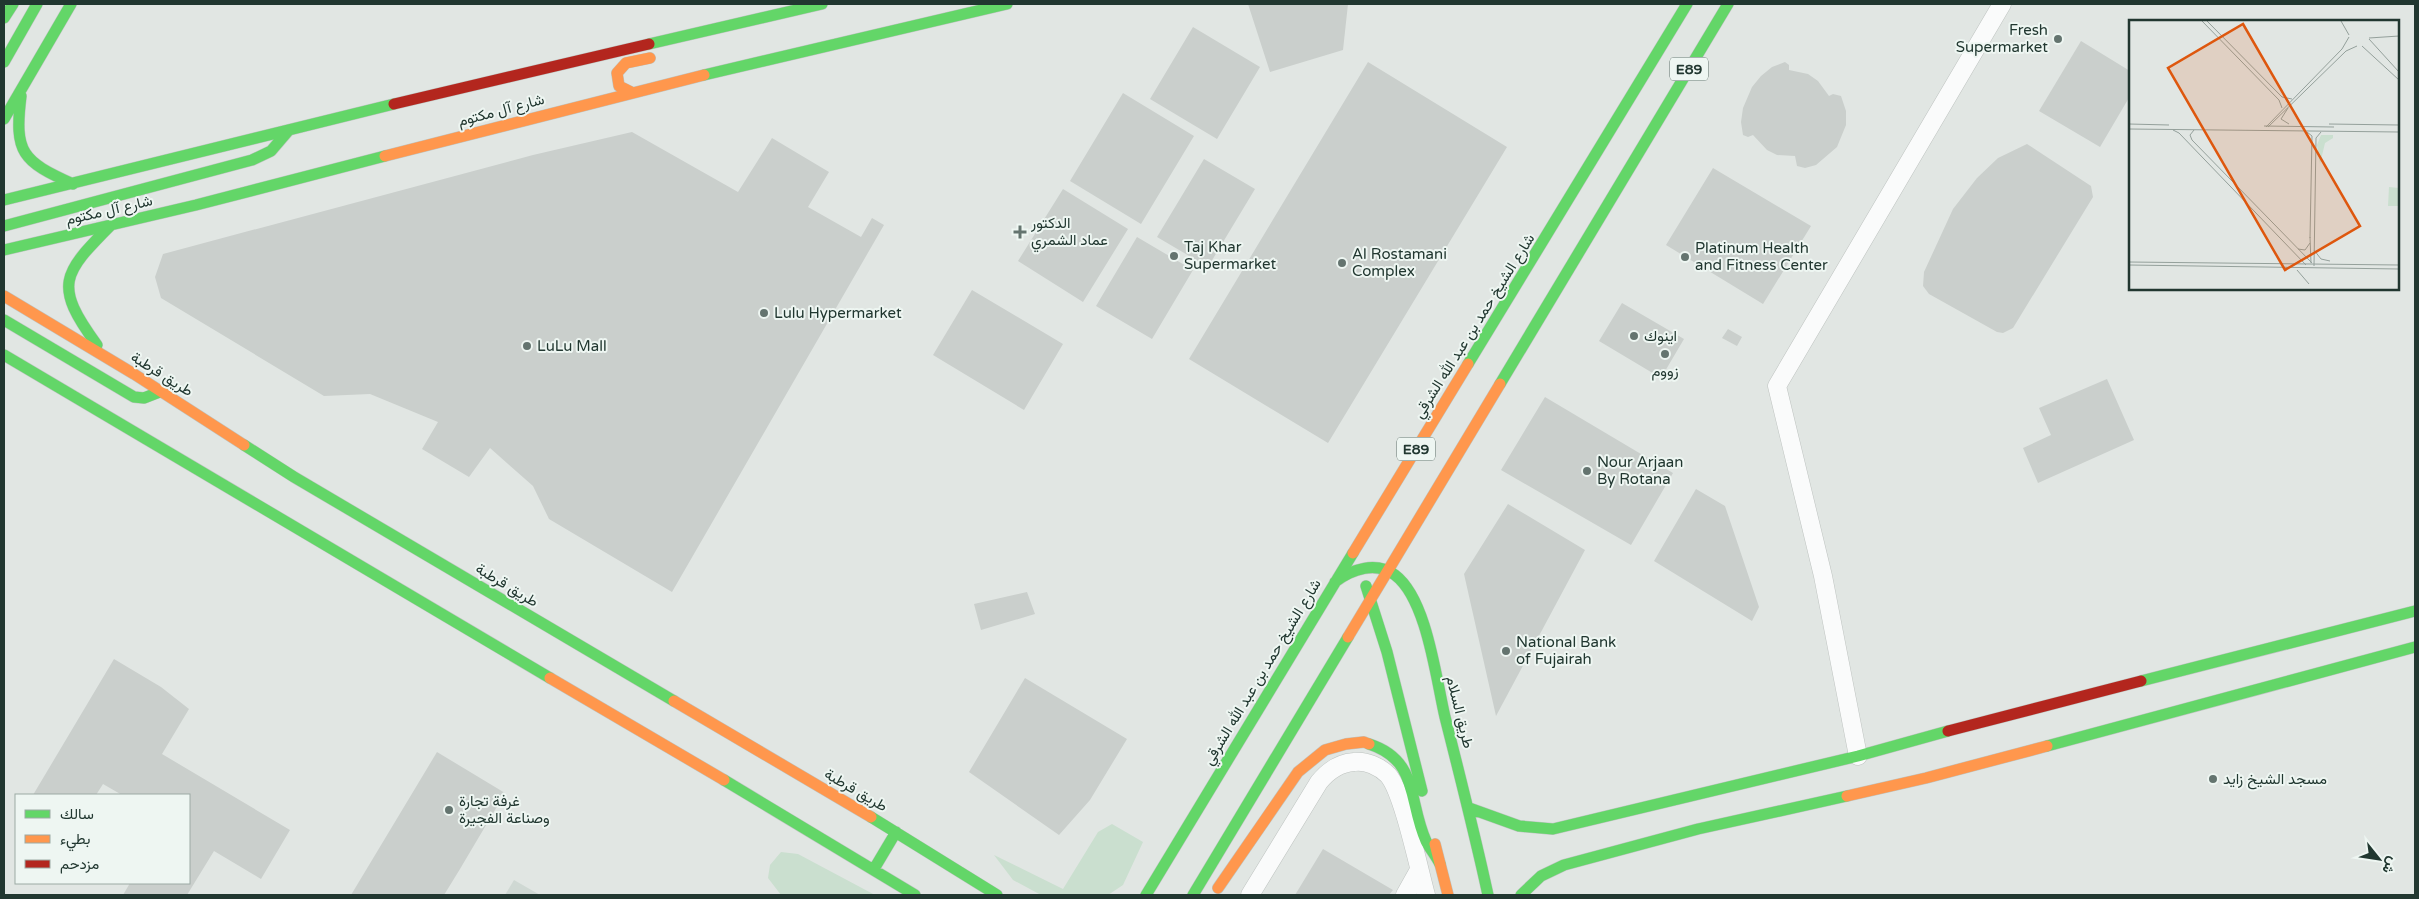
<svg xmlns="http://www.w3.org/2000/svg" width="2419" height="899" viewBox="0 0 2419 899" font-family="'Varela Round',Vazirmatn,sans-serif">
  <rect width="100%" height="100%" fill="#e1e6e3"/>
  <path fill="#cfd8d3" d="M514 880 540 895H505Z"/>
  <path fill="#cadfcf" d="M1112 824 1143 842 1123 885 1108 895H1041L1013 880 994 855 1063 889 1098 832Z
    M781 852 798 854 875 895H781L768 878 770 865Z"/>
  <path fill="#cacfcc" d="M1248 4H1348L1343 50 1270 72Z
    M1193 27 1260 67 1217 139 1150 99Z
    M2081 41 2130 71V96L2100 147 2039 111Z
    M1368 62 1507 147 1328 443 1189 359Z
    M1785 62 1789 65V70L1808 74 1818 81 1829 96 1833 94 1841 96 1846 111V125L1837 147 1816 165 1805 168 1797 166 1795 156 1777 155 1767 150 1753 135 1748 137 1743 135 1741 122 1743 108 1752 87 1761 76 1772 67Z
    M1123 93 1194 136 1141 224 1070 181Z
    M632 132 738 192 772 138 829 172 808 207 861 237 872 218 884 225 672 592 549 519 533 486 490 448 469 477 422 449 438 422 370 394 324 396 161 298 155 277 163 254 533 155Z
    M2027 144 2091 186 2093 197 2013 328 2003 333 1997 332 1929 294 1923 286 1924 272 1953 209 1977 178 1998 158Z
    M1204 159 1255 189 1208 267 1157 237Z
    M1713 168 1811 226 1763 304 1666 245Z
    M1063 189 1128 229 1083 302 1018 261Z
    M1137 237 1193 270 1152 339 1096 306Z
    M972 290 1063 344 1024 410 933 355Z
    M1622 303 1684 339 1661 378 1599 341Z
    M1728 329 1742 337 1737 346 1722 338Z
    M2107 379 2134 440 2038 483 2023 448 2051 435 2039 408Z
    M1545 397 1673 473 1631 545 1501 470Z
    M1696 489 1725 506 1759 607 1752 621 1654 561Z
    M1508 504 1585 550 1496 716 1464 574Z
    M1027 592 1035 614 981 630 974 604Z
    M114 659 161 687 189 709 162 754 290 830 261 879 214 851 187 895H123L130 883H189V795H122L103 784 96 795H33Z
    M1025 678 1127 739 1090 800 1059 835 969 772Z
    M437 752 505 793 460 869 444 895H351Z
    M1323 849 1393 890 1389 895H1295Z"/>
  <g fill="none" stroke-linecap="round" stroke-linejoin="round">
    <defs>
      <path id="street" d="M1858 756 1823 576 1777 386 2002 4
        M1250 895 1319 782C1328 771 1339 763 1354 762 1366 760 1380 767 1388 775 1403 792 1419 870 1426 895
        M1405 895 1419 870"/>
      <path id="fast" d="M4 18 13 4
        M649 44 822 4
        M4 62 37 4
        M704 75 1007 4
        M21 96C14 153 22 161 73 184
        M4 119 71 4
        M4 200 394 104
        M4 226 252 160 271 151 289 130
        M4 250 196 205 385 156
        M4 320 134 397 144 398 162 391
        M97 345C53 285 62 274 112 224
        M4 355 550 678
        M1468 364 1687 4
        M1500 384 1728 4
        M244 445 294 477 674 701
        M1335 582C1352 569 1376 561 1395 575 1427 599 1436 679 1445 717 1460 776 1475 835 1488 895
        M1366 586 1387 652 1422 791
        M2141 681 2415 611
        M1369 744C1419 760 1408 801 1426 841 1430 849 1436 856 1440 864
        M2047 746 2415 647
        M724 780 915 895
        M1469 808 1519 826 1553 829 1858 756 1948 731
        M871 817 997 895
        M874 869 896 832
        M1146 895 1353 553
        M1193 895 1348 637
        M1521 895 1541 876 1564 865 1698 829 1847 796"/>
      <path id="slow" d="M631 92 619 86 617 73 626 63 650 58
        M385 156 704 75
        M4 296 134 374 244 445
        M1353 553 1468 364
        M1348 637 1500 384
        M550 678 724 780
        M674 701 871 817
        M1847 796 1926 778 2047 746
        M1435 844 1448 895
        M1218 888 1298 772 1325 750 1346 744 1364 742 1369 744"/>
      <path id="jam" d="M394 104 649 44
        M1948 731 2141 681"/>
    </defs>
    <use href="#street" stroke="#bec3c0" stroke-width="19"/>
    <use href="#fast" stroke="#bec4c1" stroke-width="12"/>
    <use href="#slow" stroke="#bec4c1" stroke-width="12"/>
    <use href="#jam" stroke="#bec4c1" stroke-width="12"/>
    <use href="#street" stroke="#fafbfb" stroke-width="18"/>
    <use href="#fast" stroke="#63d668" stroke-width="11"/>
    <use href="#slow" stroke="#ff974d" stroke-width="11"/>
    <use href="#jam" stroke="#b3261e" stroke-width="11"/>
  </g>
  <g fill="#64746f" stroke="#eef6f2" stroke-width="2">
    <circle cx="2058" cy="39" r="5"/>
    <path d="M1017.5 224.5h5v5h5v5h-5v5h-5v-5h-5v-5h5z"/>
    <circle cx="1174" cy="256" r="5"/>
    <circle cx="1685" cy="257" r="5"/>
    <circle cx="1342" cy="263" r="5"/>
    <circle cx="764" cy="313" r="5"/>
    <circle cx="1634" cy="336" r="5"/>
    <circle cx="527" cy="346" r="5"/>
    <circle cx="1665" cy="354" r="5"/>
    <circle cx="1587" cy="471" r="5"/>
    <circle cx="1506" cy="651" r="5"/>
    <circle cx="2213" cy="779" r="5"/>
    <circle cx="449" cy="810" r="5"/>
  </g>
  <g text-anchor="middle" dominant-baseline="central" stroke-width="4" stroke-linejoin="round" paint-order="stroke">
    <g fill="#eef6f2" stroke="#5e706a" stroke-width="1">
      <rect x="1670" y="57.5" width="38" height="23" rx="4"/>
      <rect x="1397" y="437.5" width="38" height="23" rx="4"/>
    </g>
    <g font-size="14" font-weight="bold" fill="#213730">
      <text x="1689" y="69">E89</text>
      <text x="1416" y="449">E89</text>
    </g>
    <g font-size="15" fill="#213730" stroke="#eef6f2" text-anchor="start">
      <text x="2048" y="30" text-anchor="end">Fresh<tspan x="2048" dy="17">Supermarket</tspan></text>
      <text x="1031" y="223">الدكتور<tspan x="1031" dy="17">عماد الشمري</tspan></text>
      <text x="1184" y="247">Taj Khar<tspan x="1184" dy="17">Supermarket</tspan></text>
      <text x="1695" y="248">Platinum Health<tspan x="1695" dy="17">and Fitness Center</tspan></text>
      <text x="1352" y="254">Al Rostamani<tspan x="1352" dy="17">Complex</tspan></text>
      <text x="774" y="313">Lulu Hypermarket</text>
      <text x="1644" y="336">اينوك</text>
      <text x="537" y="346">LuLu Mall</text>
      <text x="1665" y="371" text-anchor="middle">زووم</text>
      <text x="1597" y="462">Nour Arjaan<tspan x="1597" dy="17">By Rotana</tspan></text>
      <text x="1516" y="642">National Bank<tspan x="1516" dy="17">of Fujairah</tspan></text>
      <text x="2223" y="779">مسجد الشيخ زايد</text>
      <text x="459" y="801">غرفة تجارة<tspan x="459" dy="17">وصناعة الفجيرة</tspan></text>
    </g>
    <g font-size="15" fill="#213730" stroke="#eef6f2">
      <text transform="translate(501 110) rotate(-15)">شارع آل مكتوم</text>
      <text transform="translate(109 210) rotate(-13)">شارع آل مكتوم</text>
      <text transform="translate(1474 326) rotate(-58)">شارع الشيخ حمد بن عبد الله الشرقي</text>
      <text transform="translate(162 374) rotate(32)">طريق قرطبة</text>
      <text transform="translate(507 585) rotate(31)">طريق قرطبة</text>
      <text transform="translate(1262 672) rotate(-59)">شارع الشيخ حمد بن عبد الله الشرقي</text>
      <text transform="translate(1460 712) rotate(76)">طريق السلام</text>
      <text transform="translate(856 790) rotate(30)">طريق قرطبة</text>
    </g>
  </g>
  <g transform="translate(2129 20)">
    <rect width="270" height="270" fill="#e1e6e3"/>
    <path d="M192 115H204V118L196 123 191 144 188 125ZM260 167 270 168V186H259Z" fill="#cadfcf"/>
    <path fill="none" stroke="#94a09b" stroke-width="1" d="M73 1 150 80 153 88M78 1 153 77 163 79M212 1 220 15M240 18 270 16M240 19 270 52M233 26 270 60M159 88 152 99 160 104M0 104 40 105M200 104 270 105M135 106 205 107M137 107 213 29 220 17M139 107 217 31 228 26M0 109 270 112M44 110 50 113 177 245M65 110 61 115 63 120 183 243M178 112 183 116 181 218M181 217 182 243M169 229 176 230 181 223M185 230 192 239 201 241M0 242 270 245M0 245 270 249M185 246 187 118 192 112M168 250 180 264"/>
    <path fill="#de570e" fill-opacity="0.15" stroke="#de570e" stroke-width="2.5" d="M114 4 231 206 156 250 39 48Z"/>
    <rect width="270" height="270" fill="none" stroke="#213730" stroke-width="2.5"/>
  </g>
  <rect width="2419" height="899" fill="none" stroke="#213730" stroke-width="10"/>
  <rect x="15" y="794" width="175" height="90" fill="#eef6f2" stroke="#9caaa4"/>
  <rect x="25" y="810" width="25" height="8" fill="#63d668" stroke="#9caaa4"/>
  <text x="60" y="819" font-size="15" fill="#213730">سالك</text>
  <rect x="25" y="835" width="25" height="8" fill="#ff974d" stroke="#9caaa4"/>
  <text x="60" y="844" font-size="15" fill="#213730">بطيء</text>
  <rect x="25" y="860" width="25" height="8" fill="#b3261e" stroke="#9caaa4"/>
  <text x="60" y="869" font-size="15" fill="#213730">مزدحم</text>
  <g transform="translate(2379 859) rotate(120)" stroke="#eef6f2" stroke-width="4" paint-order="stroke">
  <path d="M0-4L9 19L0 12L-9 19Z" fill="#213730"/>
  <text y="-8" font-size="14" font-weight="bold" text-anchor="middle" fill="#213730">ش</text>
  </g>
</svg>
